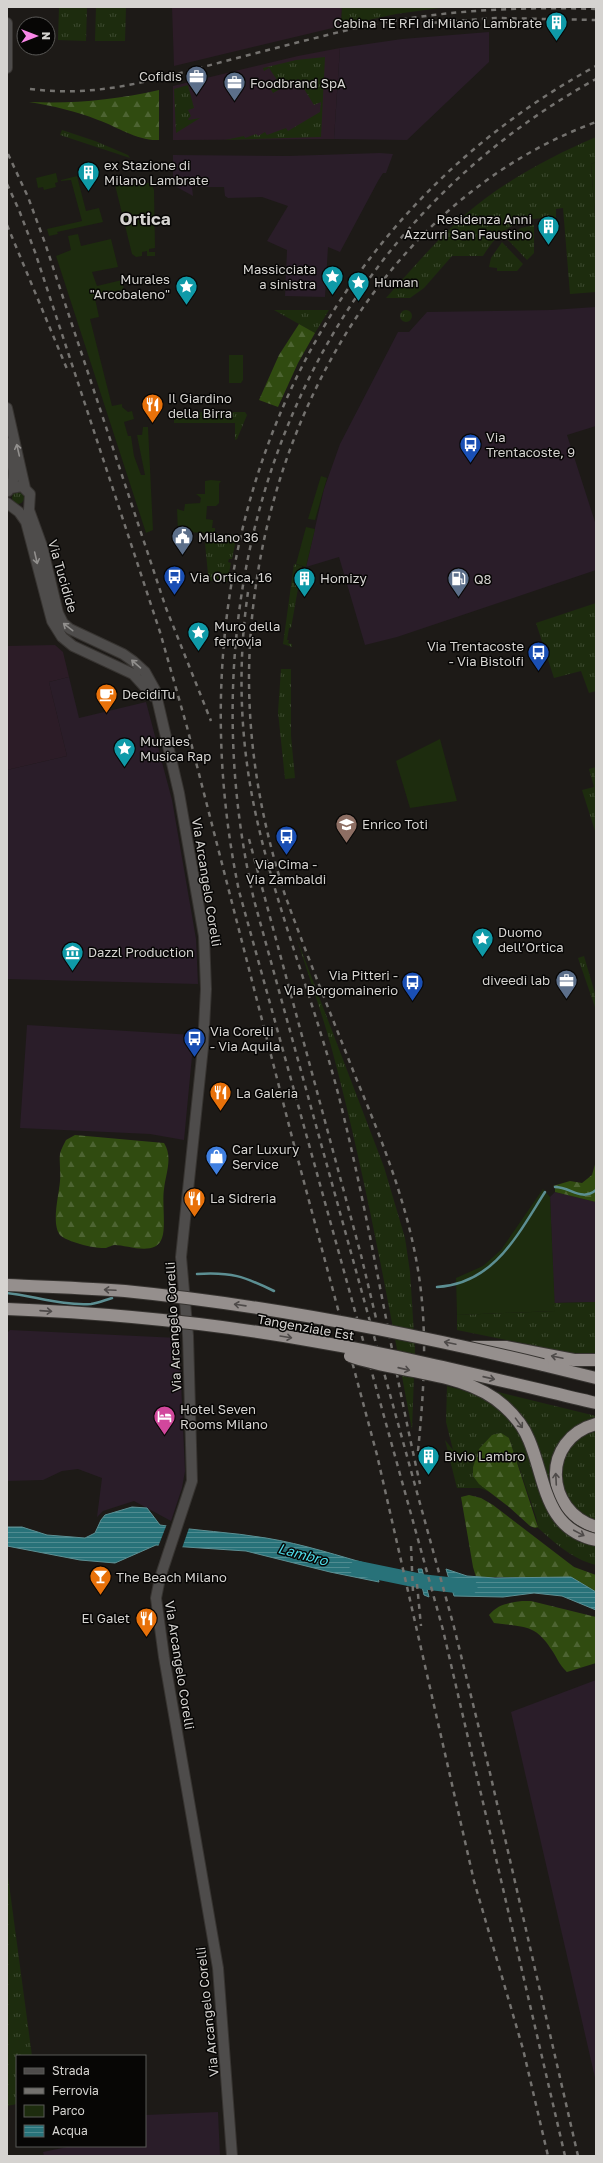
<svg xmlns="http://www.w3.org/2000/svg" width="603" height="2163" viewBox="0 0 603 2163" font-family="'Golos Text',sans-serif">
  <defs>
    <pattern id="grass-tufts" width="24" height="20" patternUnits="userSpaceOnUse"><rect width="24" height="20" fill="#1d2c0e"/><path d="M3 7l-1-3M5 7V3M7 7l1-3M15 17l-1-3M17 17v-4M19 17l1-3" fill="none" stroke="#3d4a30"/></pattern>
    <pattern id="forest-firs" width="22" height="20" patternUnits="userSpaceOnUse"><rect width="22" height="20" fill="#304b10"/><path d="M5 1l3.5 6h-7zM16 11l3.5 6h-7z" fill="#4d6432"/></pattern>
    <pattern id="water-rules" width="6" height="5" patternUnits="userSpaceOnUse"><rect width="6" height="5" fill="#287279"/><path d="M0 2.5h6" fill="none" stroke="#508c91"/></pattern>
  </defs>
  <rect width="100%" height="100%" fill="#1d1a17"/>
  <path fill="#2c1c27" d="M172 7H342L341 26 174 66Z
    M340 48 334 139 173 140V86L298 56Z
    M55 645 63 652 69 677 49 682 67 756 7 770V646Z"/>
  <path fill="#2a1d29" d="M489 32V62L407 140 334 139 340 48 402 39Z
    M380 153 393 154 386 173H383L378 181 340 252 328 247 325 297 285 296 287 250 267 241 288 206 262 197 228 198 225 196 224 187H192L193 196 173 185V155L288 156Z
    M596 307V426L567 435 596 525V570L397 637 365 645 339 557 306 567 324 489 340 444 398 332H409L427 312 551 310Z
    M69 677 79 718 146 702 172 800 196 939 198 984 7 979V770L67 756 49 682Z
    M27 1025 194 1035 184 1140 150 1134 20 1128Z
    M555 1192 596 1202V1302L554 1303 550 1197Z
    M10 1330 179 1338 185 1471 182 1488 171 1521 134 1501 103 1511 97 1517 102 1478 78 1469 62 1471 43 1480 7 1481V1333Z
    M596 1680V2082L511 1712Z
    M218 2112 220 2156H44L43 2152 72 2146H145V2115Z"/>
  <path fill="url(#grass-tufts)" d="M59 7H87L86 41 58 40Z
    M96 7H126L125 41H95Z
    M342 7H447L396 14 341 26Z
    M325 57 321 137 225 140 244 136 245 138 256 134 258 136 265 132 267 135 286 128 288 131 320 112 321 102 314 105 298 79 273 93 269 86 277 80 269 68 264 71 263 68 296 60Z
    M188 85 194 108 188 110 191 116 188 119 189 120 200 118 176 133 174 89Z
    M62 130 95 141 128 155 130 158 60 135Z
    M596 137V162L591 164 596 229V292L570 294 563 208 556 209V218C521 217 502 225 483 256H452L424 288 410 298H386C420 260 454 219 497 190 528 169 561 152 596 137Z
    M534 225V253L527 260 506 238 521 228Z
    M502 242 523 264 517 271H497V268L489 267 491 258Z
    M400 316a6 6 0 1 1 12 0a6 6 0 1 1-12 0Z
    M274 310H329L315 333Z
    M174 412H245L247 415 237 439 235 440V423H174Z
    M12 498a6 6 0 1 1 12 0a6 6 0 1 1-12 0Z
    M204 533 237 535 232 559H229L228 562 231 563 227 582 200 580 199 575 208 574Z
    M294 564 302 566 291 628H289L287 640H289L288 643 292 644V647L283 644Z
    M596 603V691L589 693 581 671 554 678 536 623Z
    M281 669H291V736L295 778 285 779 278 712Z
    M596 767V834L582 790 594 787 589 769Z
    M297 939 384 1167 405 1238 410 1272 415 1349 412 1430C388 1301 365 1172 331 1046 321 1010 308 975 297 939Z
    M584 956 596 997V1010L578 958Z
    M596 1302V1355L586 1356 457 1330V1315L554 1311V1303Z
    M447 1386C478 1393 511 1408 524 1440 532 1459 534 1481 543 1499 547 1507 586 1537 596 1545V1565C572 1559 555 1543 537 1527L538 1526 536 1517 509 1438 479 1449 473 1467 487 1490 492 1493 480 1488H457L445 1440 453 1450 446 1422Z
    M494 1391 596 1416V1420C585 1424 575 1427 567 1435 532 1469 551 1522 596 1533V1536C540 1519 552 1468 527 1427 521 1418 515 1410 507 1403 503 1399 495 1395 494 1391Z
    M596 1429V1524L591 1523 560 1492 564 1452 588 1431Z
    M7 1869 32 2056H17V2104L7 2106Z"/>
  <path fill="url(#forest-firs)" d="M159 90V140C137 141 118 127 98 120 76 111 53 106 29 102 74 104 115 100 159 90Z
    M299 324 315 333 298 363 278 407 259 400 279 355Z
    M75 1135 164 1143C173 1157 166 1173 164 1189 162 1202 166 1228 162 1238 156 1257 127 1245 115 1245 112 1245 109 1247 106 1248 96 1249 67 1242 60 1235 51 1224 59 1195 60 1181 61 1172 59 1163 60 1154 61 1149 64 1144 66 1140Z
    M596 1161V1202L555 1192V1187L553 1186 570 1181 582 1183 592 1175Z
    M501 1433 509 1438 538 1527 535 1528 530 1526 509 1507 479 1484 473 1476V1467L479 1449 492 1435Z
    M469 1495 481 1498 493 1505 574 1567 596 1575V1592L571 1577H476L473 1567 461 1497Z
    M522 1601H531L596 1617V1663L567 1672C559 1665 557 1657 551 1649 535 1623 521 1627 494 1623L489 1615C498 1604 508 1603 522 1601Z"/>
  <path fill="#1d2c0e" d="M596 162V229L591 164Z
    M56 173 58 182 55 183 56 187 44 190 43 187 38 188 36 178Z
    M77 176 86 211 99 208 103 222 57 232 58 234 49 236 47 229 82 221 71 180 61 181V180Z
    M118 183H151L154 190 155 248 149 249V252H155V256H147V251L142 252V256L136 257 132 254 115 185Z
    M78 234 81 246 111 239 118 267 92 272 97 286 122 280 124 290 94 294 99 317 90 319 112 406 122 404V407L128 412 132 411 134 419 124 422 128 436H131L134 456 141 475H145L137 435H142L143 427H148L153 530 146 533 56 256 71 250 68 236Z
    M229 355H243V380L241 383H229Z
    M321 476 327 478 315 520 308 519Z
    M211 480 221 481 219 484V503L216 506H207L206 519 213 520 212 528H215V533L178 532 177 509 184 511 185 504 200 503 201 498 196 494H205V481Z
    M306 527 315 529 306 567 296 564Z
    M440 739 457 801 410 808 396 761Z
    M543 1189 550 1197 555 1311 457 1315 456 1278 483 1266 501 1250Z"/>
  <path fill="url(#water-rules)" stroke="#5c8f93" d="M132 1507 147 1508 160 1525C196 1531 231 1532 266 1538 303 1544 339 1556 375 1566L379 1582 330 1572 246 1551 156 1545 115 1563 80 1560 7 1546V1527H22L47 1535 85 1538 95 1533 101 1520 105 1515Z
    M418 1569H422L429 1597 424 1595Z
    M446 1569 467 1576 495 1578 571 1577 596 1592V1610L562 1596 534 1593 503 1597 454 1596Z"/>
  <path fill="#1d1a17" d="M167 1524 189 1528 182 1548 158 1547Z"/>
  <g fill="none" stroke-linecap="round" stroke-linejoin="round">
    <path stroke="#5c8f93" stroke-width="2.5" d="M555 1187C571 1187 581 1202 596 1190
      M197 1274C232 1272 243 1276 274 1291
      M437 1287C494 1284 518 1234 545 1192
      M7 1293C34 1296 63 1306 91 1304 98 1303 105 1300 112 1298"/>
    <path stroke="#287279" stroke-width="15" d="M357 1568 425 1582 470 1587"/>
    <defs>
      <path id="minor" d="M7 23V68
        M7 408 25 488
        M7 443C11 457 19 478 8 491
        M11 488 22 486 30 494 29 510 42 546 58 613 63 623 70 629 123 654 133 661 145 672 155 690 179 793 204 936 206 989 203 1047 181 1257 188 1336 192 1481 160 1578 156 1598 164 1657 218 1968 232 2156
        M7 503 19 512 26 522 52 621 62 637 73 646 133 674 153 696"/>
      <path id="highway" d="M474 1347H506L574 1360H596
        M543 1365 596 1378
        M596 1424C541 1439 544 1511 596 1527"/>
    </defs>
    <use href="#minor" stroke="#373431" stroke-width="12"/>
    <use href="#highway" stroke="#373431" stroke-width="14"/>
    <use href="#minor" stroke="#4e4c4b" stroke-width="10"/>
    <use href="#highway" stroke="#958f8d" stroke-width="12"/>
    <path stroke="#74726f" stroke-width="2.5" stroke-dasharray="5 5" stroke-linecap="butt" d="M402 25 496 18 596 20
      M30 89C92 97 143 83 203 67 252 54 302 41 352 29 432 11 514 6 596 9
      M8 154 28 197 45 243 166 608 211 721
      M7 184 19 210 35 252 160 632 187 727 293 1141 377 1455 474 1881 523 2049 548 2156
      M7 225 67 369
      M248 592C237 667 240 745 257 820 278 914 315 1004 339 1097 371 1225 391 1356 420 1484
      M249 839 361 1255 380 1335
      M418 1451C424 1390 428 1331 418 1270 407 1203 382 1140 356 1078 332 1017 307 956 285 895 262 824 249 752 249 677 250 449 373 204 596 122
      M411 1546 413 1592
      M417 1584 421 1626
      M565 2156 443 1630 239 891C171 563 294 230 596 66
      M578 2156 490 1773 454 1627 254 900C180 578 299 243 596 79"/>
    <defs>
      <path id="highway-bridge" d="M7 1285C46 1287 86 1288 125 1291 266 1305 405 1332 543 1365
        M7 1309C109 1313 212 1323 313 1341 408 1357 502 1381 596 1403
        M350 1356C398 1374 465 1370 504 1406 515 1416 524 1427 529 1440 546 1480 544 1529 596 1540"/>
    </defs>
    <use href="#highway-bridge" stroke="#373431" stroke-width="14" stroke-linecap="butt"/>
    <use href="#highway-bridge" stroke="#958f8d" stroke-width="12"/>
  </g>
  <defs><path id="oneway-shaft" d="M-6 0H5M1.5-3L5.5 0L1.5 3" fill="none" stroke-width="1.6" stroke-linecap="round" stroke-linejoin="round"/></defs>
  <g stroke="#92908e">
    <use href="#oneway-shaft" transform="translate(18 450) rotate(-103)"/>
    <use href="#oneway-shaft" transform="translate(36 558) rotate(77)"/>
    <use href="#oneway-shaft" transform="translate(68 627) rotate(-142)"/>
    <use href="#oneway-shaft" transform="translate(136 664) rotate(-139)"/>
  </g>
  <g stroke="#4e4a49">
    <use href="#oneway-shaft" transform="translate(110 1290) rotate(-177)"/>
    <use href="#oneway-shaft" transform="translate(240 1305) rotate(-172)"/>
    <use href="#oneway-shaft" transform="translate(46 1311) rotate(4)"/>
    <use href="#oneway-shaft" transform="translate(286 1337) rotate(9)"/>
    <use href="#oneway-shaft" transform="translate(450 1343) rotate(-168)"/>
    <use href="#oneway-shaft" transform="translate(557 1357) rotate(-168)"/>
    <use href="#oneway-shaft" transform="translate(404 1369) rotate(13)"/>
    <use href="#oneway-shaft" transform="translate(489 1378) rotate(13)"/>
    <use href="#oneway-shaft" transform="translate(519 1423) rotate(54)"/>
    <use href="#oneway-shaft" transform="translate(556 1479) rotate(-93)"/>
    <use href="#oneway-shaft" transform="translate(579 1533) rotate(28)"/>
  </g>
  <defs>
    <symbol id="building-pin" viewBox="-11 -11 22 30"><path d="M0 17L-7.5 6A9.5 9.5 0 1 1 7.5 6Z" fill="#0f9aa8" stroke="#070605"/><path d="M-4-6H4V6H1V3H-1V6H-4ZM-2.5-4.3h1.7v1.8h-1.7ZM.8-4.3h1.7v1.8H.8ZM-2.5-1h1.7V.8h-1.7ZM.8-1h1.7V.8H.8Z" fill="#fff"/></symbol>
    <symbol id="office-pin" viewBox="-11 -11 22 30"><path d="M0 17L-7.5 6A9.5 9.5 0 1 1 7.5 6Z" fill="#5c6f8a" stroke="#070605"/><path d="M-6-3h4V-5.5h4V-3h4V5H-6ZM-1-4.5V-3h2v-1.5ZM-6 0V1H6V0Z" fill="#fff"/></symbol>
    <symbol id="sight-pin" viewBox="-11 -11 22 30"><path d="M0 17L-7.5 6A9.5 9.5 0 1 1 7.5 6Z" fill="#0f9aa8" stroke="#070605"/><path d="M0-6L1.8-2.2L6-1.7L2.9 1.2L3.7 5.4L0 3.3L-3.7 5.4L-2.9 1.2L-6-1.7L-1.8-2.2Z" fill="#fff"/></symbol>
    <symbol id="restaurant-pin" viewBox="-11 -11 22 30"><path d="M0 17L-7.5 6A9.5 9.5 0 1 1 7.5 6Z" fill="#e8710a" stroke="#070605"/><path d="M-5-6h1v4h1v-4h1v4h1v-4h1v5L-1.5 .5V6h-2V.5L-5-1ZM5-6V6H3V1.5H1.5Q1.5-4 5-6Z" fill="#fff"/></symbol>
    <symbol id="bus-pin" viewBox="-11 -11 22 30"><path d="M0 17L-7.5 6A9.5 9.5 0 1 1 7.5 6Z" fill="#1a4fb4" stroke="#070605"/><path d="M-5-6H5V4H4V6H2V4H-2V6H-4V4H-5ZM-3.5-4V0h7V-4ZM-3.5 1.2v1.5H-2V1.2ZM2 1.2v1.5H3.5V1.2Z" fill="#fff"/></symbol>
    <symbol id="civic-pin" viewBox="-11 -11 22 30"><path d="M0 17L-7.5 6A9.5 9.5 0 1 1 7.5 6Z" fill="#5c6f8a" stroke="#070605"/><path d="M-.6-6.5H3V-4.5H.6V-3L4-1V1h2V6H-6V1h2V-1L-.6-3ZM-1.2 2.5V6h2.4V2.5Z" fill="#fff"/></symbol>
    <symbol id="fuel-pin" viewBox="-11 -11 22 30"><path d="M0 17L-7.5 6A9.5 9.5 0 1 1 7.5 6Z" fill="#5c6f8a" stroke="#070605"/><path d="M-5.5-6h7V0h2V4h1.3V-2.5L3-4.5l.8-.8L6-3V5H2.5V1h-1V6h-7ZM-4.2-4.7v3.2H.2V-4.7Z" fill="#fff"/></symbol>
    <symbol id="cafe-pin" viewBox="-11 -11 22 30"><path d="M0 17L-7.5 6A9.5 9.5 0 1 1 7.5 6Z" fill="#e8710a" stroke="#070605"/><path d="M-5.5-4.5H6V0H3Q3 3.5 0 3.5H-2.5Q-5.5 3.5-5.5 0ZM3-3.2v2h1.7v-2ZM-6 4.5H4V6H-6Z" fill="#fff"/></symbol>
    <symbol id="school-pin" viewBox="-11 -11 22 30"><path d="M0 17L-7.5 6A9.5 9.5 0 1 1 7.5 6Z" fill="#8d6e63" stroke="#070605"/><path d="M0-5L7-2L0 1L-7-2ZM-4 1L0 2.5L4 1V4Q0 6-4 4Z" fill="#fff"/></symbol>
    <symbol id="museum-pin" viewBox="-11 -11 22 30"><path d="M0 17L-7.5 6A9.5 9.5 0 1 1 7.5 6Z" fill="#0f9aa8" stroke="#070605"/><path d="M0-6L6-3V-2H-6V-3ZM-5-1h2V3h-2ZM-1-1h2V3h-2ZM3-1h2V3H3ZM-6 4H6V6H-6Z" fill="#fff"/></symbol>
    <symbol id="shop-pin" viewBox="-11 -11 22 30"><path d="M0 17L-7.5 6A9.5 9.5 0 1 1 7.5 6Z" fill="#3f7fe0" stroke="#070605"/><path d="M-5-2.5h2.3a2.7 3.5 0 0 1 5.4 0H5L5.5 6h-11ZM-1.5-2.5h3a1.5 2.3 0 0 0-3 0Z" fill="#fff"/></symbol>
    <symbol id="hotel-pin" viewBox="-11 -11 22 30"><path d="M0 17L-7.5 6A9.5 9.5 0 1 1 7.5 6Z" fill="#d1479c" stroke="#070605"/><path d="M-6-4.5h1.5V1H6V5H4.5V3h-9V5H-6ZM-4 0a1.8 1.8 0 1 1 3.6 0ZM.5 0V-2.5h3Q6-2.5 6 0Z" fill="#fff"/></symbol>
    <symbol id="bar-pin" viewBox="-11 -11 22 30"><path d="M0 17L-7.5 6A9.5 9.5 0 1 1 7.5 6Z" fill="#e8710a" stroke="#070605"/><path d="M-6-5H6L.8 .8V4.5H3.5V6h-7V4.5H-.8V.8Z" fill="#fff"/></symbol>
  </defs>
  <g fill-rule="evenodd">
    <use href="#building-pin" x="544" y="10" width="25" height="34"/>
    <use href="#office-pin" x="184" y="64" width="25" height="34"/>
    <use href="#office-pin" x="222" y="70" width="25" height="34"/>
    <use href="#building-pin" x="76" y="160" width="25" height="34"/>
    <use href="#building-pin" x="536" y="214" width="25" height="34"/>
    <use href="#sight-pin" x="320" y="264" width="25" height="34"/>
    <use href="#sight-pin" x="346" y="270" width="25" height="34"/>
    <use href="#sight-pin" x="174" y="274" width="25" height="34"/>
    <use href="#restaurant-pin" x="140" y="392" width="25" height="34"/>
    <use href="#bus-pin" x="458" y="432" width="25" height="34"/>
    <use href="#civic-pin" x="170" y="524" width="25" height="34"/>
    <use href="#bus-pin" x="162" y="564" width="25" height="34"/>
    <use href="#building-pin" x="292" y="566" width="25" height="34"/>
    <use href="#fuel-pin" x="446" y="566" width="25" height="34"/>
    <use href="#sight-pin" x="186" y="620" width="25" height="34"/>
    <use href="#bus-pin" x="526" y="640" width="25" height="34"/>
    <use href="#cafe-pin" x="94" y="682" width="25" height="34"/>
    <use href="#sight-pin" x="112" y="736" width="25" height="34"/>
    <use href="#school-pin" x="334" y="812" width="25" height="34"/>
    <use href="#bus-pin" x="274" y="824" width="25" height="34"/>
    <use href="#sight-pin" x="470" y="926" width="25" height="34"/>
    <use href="#museum-pin" x="60" y="940" width="25" height="34"/>
    <use href="#office-pin" x="554" y="968" width="25" height="34"/>
    <use href="#bus-pin" x="400" y="970" width="25" height="34"/>
    <use href="#bus-pin" x="182" y="1026" width="25" height="34"/>
    <use href="#restaurant-pin" x="208" y="1080" width="25" height="34"/>
    <use href="#shop-pin" x="204" y="1144" width="25" height="34"/>
    <use href="#restaurant-pin" x="182" y="1186" width="25" height="34"/>
    <use href="#hotel-pin" x="152" y="1404" width="25" height="34"/>
    <use href="#building-pin" x="416" y="1444" width="25" height="34"/>
    <use href="#bar-pin" x="88" y="1564" width="25" height="34"/>
    <use href="#restaurant-pin" x="134" y="1606" width="25" height="34"/>
  </g>
  <g text-anchor="middle" dominant-baseline="central" stroke-width="3" stroke-linejoin="round" paint-order="stroke">
    <g font-size="13" fill="#d5d3d0" stroke="#070605" text-anchor="start">
      <text x="542" y="23" text-anchor="end">Cabina TE RFI di Milano Lambrate</text>
      <text x="182" y="76" text-anchor="end">Cofidis</text>
      <text x="250" y="83">Foodbrand SpA</text>
      <text x="104" y="165">ex Stazione di<tspan x="104" dy="15">Milano Lambrate</tspan></text>
      <text x="532" y="219" text-anchor="end">Residenza Anni<tspan x="532" dy="15">Azzurri San Faustino</tspan></text>
      <text x="316" y="269" text-anchor="end">Massicciata<tspan x="316" dy="15">a sinistra</tspan></text>
      <text x="170" y="279" text-anchor="end">Murales<tspan x="170" dy="15">"Arcobaleno"</tspan></text>
      <text x="374" y="282">Human</text>
      <text x="168" y="398">Il Giardino<tspan x="168" dy="15">della Birra</tspan></text>
      <text x="486" y="437">Via<tspan x="486" dy="15">Trentacoste, 9</tspan></text>
      <text x="198" y="537">Milano 36</text>
      <text x="190" y="577">Via Ortica, 16</text>
      <text x="320" y="578">Homizy</text>
      <text x="474" y="579">Q8</text>
      <text x="214" y="626">Muro della<tspan x="214" dy="15">ferrovia</tspan></text>
      <text x="524" y="646" text-anchor="end">Via Trentacoste<tspan x="524" dy="15">- Via Bistolfi</tspan></text>
      <text x="122" y="694">DecidiTu</text>
      <text x="140" y="741">Murales<tspan x="140" dy="15">Musica Rap</tspan></text>
      <text x="362" y="824">Enrico Toti</text>
      <text x="286" y="864" text-anchor="middle">Via Cima -<tspan x="286" dy="15">Via Zambaldi</tspan></text>
      <text x="498" y="932">Duomo<tspan x="498" dy="15">dell’Ortica</tspan></text>
      <text x="88" y="952">Dazzl Production</text>
      <text x="398" y="975" text-anchor="end">Via Pitteri -<tspan x="398" dy="15">Via Borgomainerio</tspan></text>
      <text x="550" y="980" text-anchor="end">diveedi lab</text>
      <text x="210" y="1031">Via Corelli<tspan x="210" dy="15">- Via Aquila</tspan></text>
      <text x="236" y="1093">La Galeria</text>
      <text x="232" y="1149">Car Luxury<tspan x="232" dy="15">Service</tspan></text>
      <text x="210" y="1198">La Sidreria</text>
      <text x="180" y="1409">Hotel Seven<tspan x="180" dy="15">Rooms Milano</tspan></text>
      <text x="444" y="1456">Bivio Lambro</text>
      <text x="116" y="1577">The Beach Milano</text>
      <text x="130" y="1618" text-anchor="end">El Galet</text>
    </g>
    <g font-size="13" fill="#d5d3d0" stroke="#070605">
      <text transform="translate(63 576) rotate(74)">Via Tucidide</text>
      <text transform="translate(207 882) rotate(81)">Via Arcangelo Corelli</text>
      <text transform="translate(173 1327) rotate(-93)">Via Arcangelo Corelli</text>
      <text transform="translate(306 1327) rotate(10)">Tangenziale Est</text>
      <text transform="translate(180 1665) rotate(81)">Via Arcangelo Corelli</text>
      <text transform="translate(207 2012) rotate(-96)">Via Arcangelo Corelli</text>
    </g>
    <g font-size="14" font-style="italic" fill="#4edce9" stroke="#070605">
      <text transform="translate(303 1554) rotate(15)">Lambro</text>
    </g>
    <g font-size="17" font-weight="bold" fill="#d5d3d0" stroke="#070605">
      <text x="145" y="218">Ortica</text>
    </g>
  </g>
  <rect width="603" height="2163" fill="none" stroke="#d5d3d0" stroke-width="16"/>
  <rect x="16" y="2055" width="130" height="92" fill="#070605" stroke="#595856"/>
  <rect x="24" y="2068" width="20" height="6" fill="#4e4c4b" stroke="#595856"/>
  <text x="52" y="2075" font-size="12" fill="#d5d3d0">Strada</text>
  <rect x="24" y="2088" width="20" height="6" fill="#74726f" stroke="#595856"/>
  <text x="52" y="2095" font-size="12" fill="#d5d3d0">Ferrovia</text>
  <rect x="24" y="2105" width="20" height="12" fill="#1d2c0e" stroke="#595856"/>
  <text x="52" y="2115" font-size="12" fill="#d5d3d0">Parco</text>
  <rect x="24" y="2125" width="20" height="12" fill="url(#water-rules)" stroke="#595856"/>
  <text x="52" y="2135" font-size="12" fill="#d5d3d0">Acqua</text>
  <g transform="translate(36 36) rotate(90)"><circle r="19" fill="#070605" stroke="#595856"/>
  <path d="M0-3L7 15L0 10L-7 15Z" fill="#f987e8"/>
  <text y="-6" font-size="11" font-weight="bold" text-anchor="middle" fill="#d5d3d0">N</text>
  </g>
</svg>
